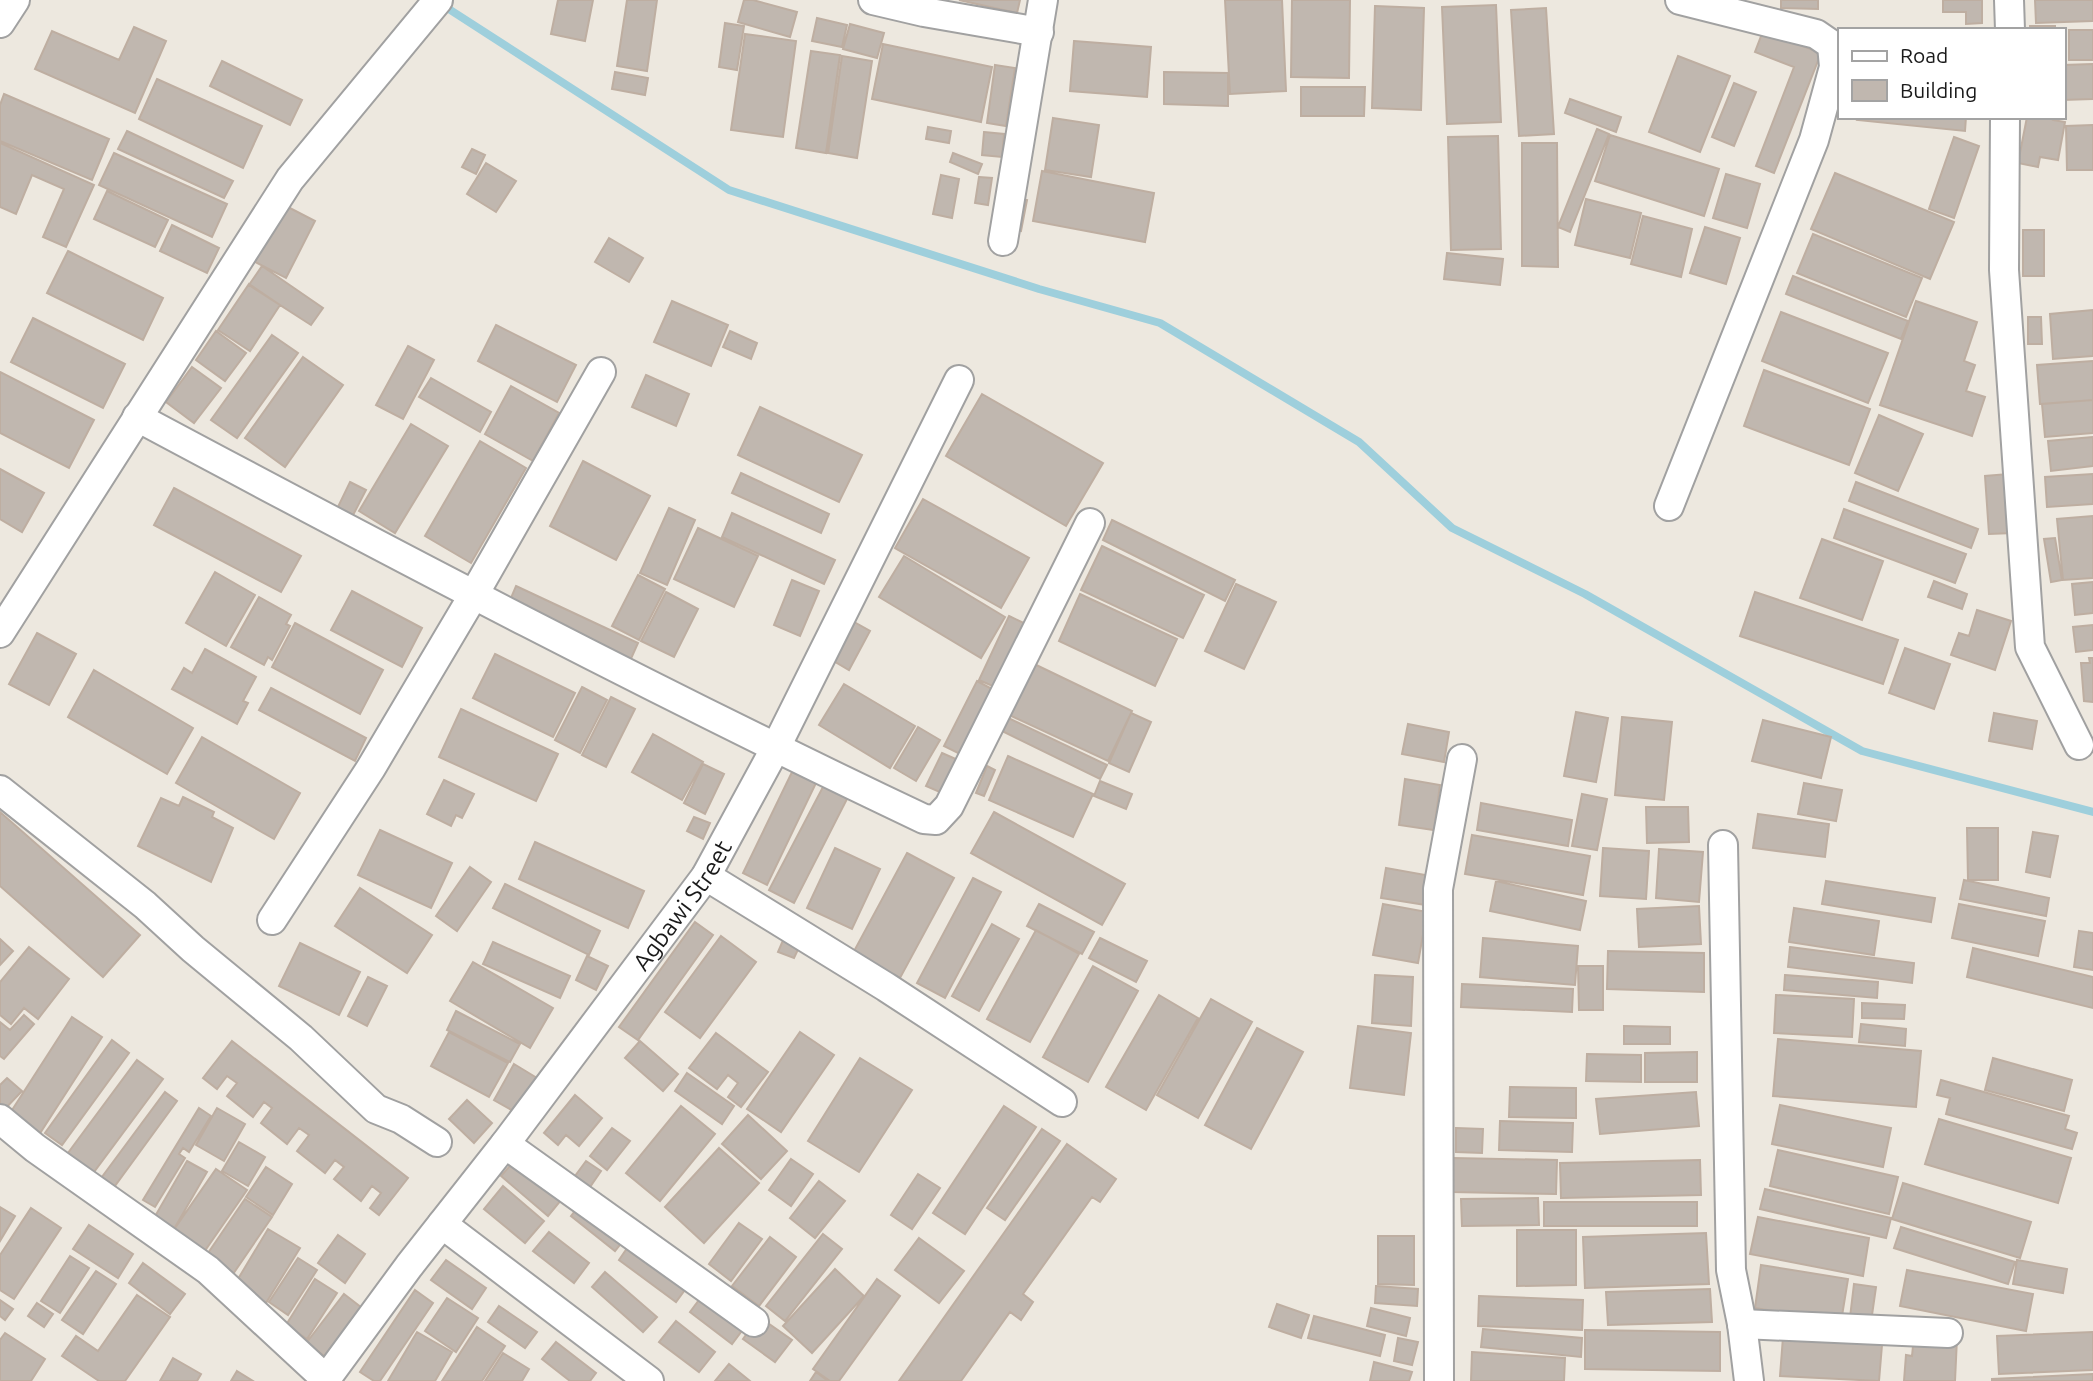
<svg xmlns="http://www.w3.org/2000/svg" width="2093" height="1381" viewBox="0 0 2093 1381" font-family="Ubuntu,sans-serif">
  <rect width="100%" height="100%" fill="#ede8df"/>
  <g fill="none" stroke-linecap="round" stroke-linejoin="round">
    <path stroke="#9ecfdc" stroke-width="8" d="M441 4 729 190 1039 289 1160 323 1359 442 1452 528 1585 594 1862 751 2093 812"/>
  </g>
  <path fill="#c0b7af" stroke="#beaea1" stroke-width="2" d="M558 0H593L585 41 551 34Z
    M627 0H657L647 71 617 66Z
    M744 0H753L797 12 790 37 738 22Z
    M959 0H1020L1017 13Z
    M1225 0H1282L1286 91 1230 94Z
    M1292 0H1350L1349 78 1291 77Z
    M1781 0H1818V9L1781 8Z
    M1943 0H1982V23L1966 24V12H1943Z
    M2035 0H2093V21L2036 23Z
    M1496 5 1501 122 1447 124 1442 7Z
    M1375 6 1424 8 1421 110 1372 108Z
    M1546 8 1554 134 1519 136 1511 10Z
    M817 18 847 25 842 47 812 41Z
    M725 23 744 26 737 70 719 67Z
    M850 24 884 33 877 58 843 49Z
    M2030 26H2055V30H2030Z
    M134 27 166 41 135 113 35 69 52 31 119 60Z
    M2069 30H2093V60H2069Z
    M1763 31 1821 53 1774 173 1756 166 1794 67 1755 52Z
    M745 34 796 41 783 137 731 130Z
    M1074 41 1151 47 1147 97 1070 91Z
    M883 44 992 67 981 122 872 99Z
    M811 51 840 55 826 153 796 148Z
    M842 56 872 61 857 158 828 153Z
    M1678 56 1730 76 1700 152 1649 132Z
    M222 61 302 100 290 125 210 86Z
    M2093 64V99L2063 100V65Z
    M995 65 1015 68 1006 126 987 123Z
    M615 72 648 78 645 95 612 89Z
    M1164 72 1228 73V106L1164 104Z
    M157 79 262 126 243 168 139 119Z
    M1734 83 1756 92 1734 146 1712 137Z
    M1301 87H1365L1364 116H1301Z
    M4 94 109 139 92 180 0 141V105Z
    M1570 99 1621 117 1616 132 1565 113Z
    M1858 117H1966L1965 131 1857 120Z
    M2027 117H2054L2053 120 2065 122 2058 160 2040 157 2038 167 2018 163Z
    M1053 118 1099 125 1091 177 1045 170Z
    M2093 125V170H2067L2066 126Z
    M928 127 951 131 949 143 926 139Z
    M1597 129 1609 134 1570 232 1558 227Z
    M127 131 233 181 224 198 118 149Z
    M984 132 1004 134 1002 157 982 155Z
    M1610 135 1719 169 1704 216 1595 181Z
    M1498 136 1501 249 1451 250 1448 137Z
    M1954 137 1979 146 1954 218 1929 209Z
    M0 143 94 185 66 247 43 237 64 189 32 175 16 214 0 207Z
    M1522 143H1557L1558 267 1522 266Z
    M472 149 485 155 476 174 462 167Z
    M114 153 227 204 212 237 99 185Z
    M953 153 982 164 978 174 950 162Z
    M486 163 516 181 496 212 467 194Z
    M1042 171 1154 193 1145 242 1033 221Z
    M1835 173 1954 222 1930 279 1811 229Z
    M1726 174 1760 184 1747 228 1713 218Z
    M941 175 959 179 952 218 933 214Z
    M979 177 992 178 988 205 975 203Z
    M107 191 168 220 155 247 94 219Z
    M1015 198 1027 200 1021 231 1009 228Z
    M1586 199 1641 213 1630 258 1575 245Z
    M284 205 315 221 286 278 255 262Z
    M1643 216 1692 229 1681 277 1631 264Z
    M172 225 219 248 207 273 160 251Z
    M1705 227 1740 238 1726 284 1690 273Z
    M2023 230H2044V276H2023Z
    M1813 234 1922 278 1906 317 1797 273Z
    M609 238 643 258 629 282 595 262Z
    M68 251 163 298 143 340 47 293Z
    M1447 253 1503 259 1500 285 1444 279Z
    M262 266 323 308 311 325 249 285Z
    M1793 276 1908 321 1901 339 1786 294Z
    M249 284 280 305 250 351 218 330Z
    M672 301 728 325 711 366 654 342Z
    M1916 301 1977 322 1964 361 1975 365 1966 391 1985 397 1972 436 1880 405Z
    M2093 310V356L2053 359 2050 314Z
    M1781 312 1888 353 1868 403 1762 361Z
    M2028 317H2041L2042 344H2028Z
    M33 318 125 364 103 408 11 362Z
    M496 325 576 365 557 402 478 361Z
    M216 331 246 353 225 381 196 360Z
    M730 331 757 343 751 359 723 347Z
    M272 335 298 353 237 438 211 420Z
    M408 346 434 360 403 419 376 405Z
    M303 357 343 385 285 467 245 438Z
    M2093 361V400L2040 404 2037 365Z
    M192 367 221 388 194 423 166 402Z
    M1764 370 1870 409 1849 465 1744 426Z
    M0 372 94 420 69 468 0 433Z
    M646 375 689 394 676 426 632 407Z
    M431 378 491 412 480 432 419 397Z
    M511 386 559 413 533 461 485 434Z
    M982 394 1103 463 1066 526 946 456Z
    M2093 400V433L2045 437 2042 404Z
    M760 407 862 455 839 502 738 455Z
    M1879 415 1923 434 1898 491 1855 473Z
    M411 424 448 446 395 533 359 511Z
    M2093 437V466L2051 471 2048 441Z
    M480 441 526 468 471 563 425 536Z
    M583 461 650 496 616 560 550 526Z
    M0 469 44 493 22 532 0 519Z
    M741 473 829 514 821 533 732 493Z
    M2008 474 2013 533 1989 534 1985 476Z
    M2093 474V504L2047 507 2045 477Z
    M350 482 366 490 351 519 336 511Z
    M1856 482 1978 529 1971 548 1849 501Z
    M174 488 301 556 281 592 154 525Z
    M923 499 1029 558 1001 608 895 548Z
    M669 508 695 520 667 585 640 573Z
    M1844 509 1966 554 1955 583 1834 538Z
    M732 513 835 560 824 584 722 537Z
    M2093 516V578L2063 580 2057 519Z
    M1112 520 1235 580 1225 601 1103 540Z
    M698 528 758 556 734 607 674 579Z
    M2055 538 2062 580 2051 582 2044 539Z
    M1822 539 1883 561 1862 620 1800 598Z
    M1102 546 1204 595 1183 638 1081 590Z
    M904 556 1005 617 981 658 879 597Z
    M215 572 255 595 226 646 186 623Z
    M638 575 665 589 639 640 612 626Z
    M792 580 819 591 800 636 774 625Z
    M1934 581 1967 594 1962 609 1928 597Z
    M2093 582V613L2075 615 2072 584Z
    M1236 584 1276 602 1244 669 1205 651Z
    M516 586 638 643 630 661 508 605Z
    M352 591 422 628 402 667 331 630Z
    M666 592 698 609 674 657 641 641Z
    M1755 592 1898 640 1883 684 1740 636Z
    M1080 594 1177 639 1155 686 1059 641Z
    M259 597 291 615 286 624 290 626 272 660 268 657 264 665 231 647Z
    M1977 610 2011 621 1995 670 1951 655 1959 633 1969 636Z
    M1009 616 1028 625 997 688 979 680Z
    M847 618 870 631 849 670 825 656Z
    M295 623 383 670 360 714 272 667Z
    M2093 625V650L2076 652 2073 627Z
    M37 633 76 654 49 705 9 684Z
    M1905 648 1950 664 1934 709 1889 693Z
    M205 649 256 677 243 701 248 703 237 724 172 689 184 668 192 673Z
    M495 654 575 693 553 737 473 698Z
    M2089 658H2093V702L2084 701 2081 663H2090Z
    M1030 662 1132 711 1108 761 1005 713Z
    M94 670 193 728 167 774 68 717Z
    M977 681 992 689 960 754 944 746Z
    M844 684 915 726 890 768 819 725Z
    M582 687 607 700 580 753 555 740Z
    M271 688 366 738 355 761 259 710Z
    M611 697 635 709 606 767 582 755Z
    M461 709 558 754 536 801 439 757Z
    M1576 712 1608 718 1596 782 1564 776Z
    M1131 713 1151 722 1129 772 1109 763Z
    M1994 713 2037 721 2032 749 1989 741Z
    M1004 716 1107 765 1100 779 998 729Z
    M1622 717 1672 722 1664 800 1615 795Z
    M1763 720 1831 737 1821 778 1752 761Z
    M1408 724 1449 732 1444 762 1402 754Z
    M918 727 940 740 916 781 894 768Z
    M653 734 703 762 682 800 632 772Z
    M202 737 300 793 274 839 176 783Z
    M942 753 958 760 942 793 926 786Z
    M1008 756 1093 794 1073 837 989 800Z
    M703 764 724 774 705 814 684 803Z
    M987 766 995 770 984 796 976 793Z
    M792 772 816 783 767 885 743 873Z
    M1405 779 1440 785 1434 830 1399 825Z
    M444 780 474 794 462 818 456 815 451 826 427 814Z
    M1100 781 1132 794 1126 809 1094 796Z
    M1804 783 1842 790 1836 821 1798 814Z
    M824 785 848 797 794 903 769 890Z
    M1582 794 1607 799 1597 850 1572 846Z
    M183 797 214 812 212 817 233 828 211 882 138 846 161 798 179 806Z
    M1481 803 1572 820 1568 846 1477 830Z
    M1646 807H1688L1689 842 1647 843Z
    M0 812 140 935 103 977 0 886Z
    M994 812 1125 884 1102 925 971 853Z
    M1758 814 1829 824 1825 857 1753 848Z
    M694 817 710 823 703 839 687 831Z
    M1967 828H1998V880H1968Z
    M380 830 452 863 431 908 358 875Z
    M2033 832 2058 836 2050 877 2026 872Z
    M1472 835 1590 856 1583 895 1465 874Z
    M535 842 644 891 628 928 519 879Z
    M835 848 880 869 852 929 807 908Z
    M1603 848 1649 851 1646 899 1600 896Z
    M1659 849 1703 852 1699 902 1656 898Z
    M907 853 954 878 900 978 853 953Z
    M470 867 491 882 457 931 436 916Z
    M1386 868 1431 876 1426 905 1381 898Z
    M973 878 1001 892 945 998 917 983Z
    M1964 880 2049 898 2046 916 1960 899Z
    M1496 881 1586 901 1580 930 1490 911Z
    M1826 881 1935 898 1931 922 1822 904Z
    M505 884 600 931 589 955 493 908Z
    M360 888 432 935 407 973 335 926Z
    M1039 904 1094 932 1082 954 1027 926Z
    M1383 904 1427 912 1418 963 1373 955Z
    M1959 904 2045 921 2038 956 1952 938Z
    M1699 906 1701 944 1639 947 1637 909Z
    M1794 908 1879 921 1874 955 1789 942Z
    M695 922 713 935 638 1040 619 1027Z
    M992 924 1019 939 979 1011 952 996Z
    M1036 930 1079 954 1030 1042 987 1019Z
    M787 931 803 939 794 958 778 952Z
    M2079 931 2093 933V970L2074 967Z
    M721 936 756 962 700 1038 665 1012Z
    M1100 938 1147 961 1136 982 1089 958Z
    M1483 938 1578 946 1575 985 1480 977Z
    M0 939 13 951 0 965Z
    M493 942 570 976 560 998 483 964Z
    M300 943 360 972 339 1015 279 986Z
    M29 947 69 979 38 1019 24 1008 11 1024 0 1015V982Z
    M1790 947 1914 963 1912 983 1788 967Z
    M1973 948 2093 977V1008L1967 977Z
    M1608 951 1704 953V992L1607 989Z
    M587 956 608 966 596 990 576 980Z
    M473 962 553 1008 530 1048 450 1001Z
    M1093 966 1138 991 1088 1082 1043 1057Z
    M1578 966H1603V1010H1579Z
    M1375 975 1413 977 1411 1026 1372 1023Z
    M1785 975 1878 982 1877 998 1784 990Z
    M368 977 387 986 367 1026 348 1016Z
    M1462 984 1573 989 1572 1012 1461 1007Z
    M1159 995 1198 1018 1146 1110 1106 1087Z
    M1776 995 1854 999 1852 1037 1774 1033Z
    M1211 999 1252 1022 1198 1118 1157 1095Z
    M1862 1003 1905 1005 1904 1019 1862 1018Z
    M456 1011 520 1044 510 1062 447 1030Z
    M24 1015 34 1024 4 1059 0 1056V1022L10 1030Z
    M72 1017 102 1037 35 1141 5 1121Z
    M1861 1024 1906 1029 1905 1046 1859 1042Z
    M1358 1026 1411 1033 1404 1095 1350 1088Z
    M1624 1026 1670 1027V1044H1624Z
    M1257 1028 1303 1052 1251 1149 1205 1125Z
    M449 1032 508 1063 489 1097 431 1066Z
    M800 1032 834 1055 781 1132 747 1109Z
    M716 1033 768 1072 741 1107 728 1097 738 1083 728 1075 717 1089 689 1068Z
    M1778 1039 1921 1051 1916 1107 1773 1096Z
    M112 1040 129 1053 62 1145 45 1133Z
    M232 1041 408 1178 379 1215 370 1208 381 1193 372 1186 361 1201 334 1179 344 1167 335 1160 325 1173 297 1151 309 1135 299 1128 287 1144 261 1123 272 1108 264 1102 253 1117 227 1096 237 1083 227 1076 217 1089 203 1078Z
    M640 1041 678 1074 663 1091 625 1058Z
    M1697 1052V1082H1645V1053Z
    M1587 1054 1641 1055V1082L1586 1081Z
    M860 1058 912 1090 859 1172 808 1141Z
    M1993 1058 2072 1080 2064 1111 1985 1090Z
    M137 1060 163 1079 91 1176 65 1157Z
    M514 1064 542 1081 522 1116 494 1100Z
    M687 1073 734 1106 722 1124 675 1091Z
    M7 1078 22 1091 5 1109 0 1105V1085Z
    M1941 1080 2069 1116 2065 1129 2077 1133 2072 1149 1946 1114 1950 1098 1937 1095Z
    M1510 1087 1576 1088V1118L1509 1117Z
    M165 1092 177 1101 109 1194 96 1185Z
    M1696 1092 1699 1126 1600 1134 1596 1099Z
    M575 1095 602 1118 579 1146 566 1135 558 1145 544 1133Z
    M467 1100 492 1123 474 1143 449 1119Z
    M1780 1105 1891 1128 1883 1167 1772 1144Z
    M681 1106 715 1134 660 1201 626 1173Z
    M1004 1106 1036 1127 965 1234 933 1213Z
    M199 1108 211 1116 189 1152 183 1148 179 1154 185 1158 155 1207 143 1200Z
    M217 1108 245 1124 224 1161 196 1145Z
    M748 1115 787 1151 761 1179 722 1144Z
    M1939 1119 2071 1158 2058 1203 1925 1164Z
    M1500 1121 1573 1123 1572 1152 1499 1150Z
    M612 1128 630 1141 607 1170 590 1156Z
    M1456 1128 1483 1129 1482 1153 1456 1152Z
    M1042 1129 1060 1141 1005 1220 987 1208Z
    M239 1142 265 1157 248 1186 222 1171Z
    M1067 1144 1116 1179 1100 1202 1092 1197 1023 1294 1033 1302 1021 1320 1010 1312 961 1381H899Z
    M719 1148 759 1183 704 1243 665 1207Z
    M1778 1150 1898 1177 1889 1214 1770 1186Z
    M1453 1158 1557 1160 1556 1194 1452 1192Z
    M791 1159 813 1174 791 1206 769 1190Z
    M515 1160 562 1199 548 1216 501 1176Z
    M1700 1160 1701 1195 1561 1198 1560 1163Z
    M187 1161 207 1172 174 1229 154 1218Z
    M586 1161 601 1171 590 1187 575 1176Z
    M266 1167 292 1184 273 1215 246 1197Z
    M216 1169 247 1190 204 1252 173 1231Z
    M918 1174 940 1188 912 1229 891 1215Z
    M819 1181 845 1201 815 1238 790 1218Z
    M1903 1183 2031 1222 2020 1258 1892 1219Z
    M503 1186 544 1221 525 1243 484 1209Z
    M1765 1189 1891 1218 1886 1238 1760 1209Z
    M1538 1198 1539 1225 1462 1226 1461 1199Z
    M245 1199 272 1217 231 1277 204 1259Z
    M583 1201 627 1236 615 1251 571 1216Z
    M1544 1202H1697V1226H1544Z
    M0 1207 15 1216 0 1241Z
    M31 1208 61 1228 14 1299 0 1290V1255Z
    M1758 1217 1869 1238 1863 1276 1750 1254Z
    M739 1223 762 1239 731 1281 709 1264Z
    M89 1225 133 1254 118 1278 73 1249Z
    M1901 1227 2015 1262 2008 1284 1894 1248Z
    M268 1229 300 1248 266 1303 235 1284Z
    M1517 1230H1576V1285L1517 1286Z
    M549 1232 589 1263 574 1283 533 1251Z
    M1706 1233 1709 1284 1585 1288 1583 1237Z
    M823 1234 842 1249 785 1321 766 1306Z
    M338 1235 365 1254 345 1283 318 1263Z
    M1378 1236H1414V1285L1378 1284Z
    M770 1237 796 1257 759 1306 732 1286Z
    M919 1238 964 1271 939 1303 895 1270Z
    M632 1241 690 1283 676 1302 619 1260Z
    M70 1256 89 1268 60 1313 41 1301Z
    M298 1258 317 1270 288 1315 269 1302Z
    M446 1260 486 1288 472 1309 431 1280Z
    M2017 1260 2067 1269 2063 1293 2013 1284Z
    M143 1263 185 1294 170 1314 129 1283Z
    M1761 1265 1848 1279 1841 1322 1755 1308Z
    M835 1269 864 1296 812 1353 783 1326Z
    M1907 1270 2033 1294 2026 1331 1900 1306Z
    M96 1271 116 1284 83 1334 62 1320Z
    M605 1272 657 1317 643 1332 592 1287Z
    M315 1279 337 1293 307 1339 286 1325Z
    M877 1279 900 1296 839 1381H830L813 1369Z
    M1854 1284 1876 1287 1870 1329 1849 1326Z
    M1376 1286 1418 1289 1417 1306 1375 1303Z
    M1710 1289 1712 1322 1608 1325 1606 1292Z
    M415 1290 433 1303 380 1381H374L360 1372Z
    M705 1292 747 1324 732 1344 690 1312Z
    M344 1294 362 1308 324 1356 307 1342Z
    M137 1295 170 1317 125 1381H99L62 1356 76 1336 98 1351Z
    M1479 1296 1583 1300 1582 1330 1478 1326Z
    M447 1298 478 1318 456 1352 425 1331Z
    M0 1300 13 1309 5 1320 0 1316Z
    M37 1303 53 1314 44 1327 28 1316Z
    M1277 1304 1309 1315 1301 1338 1269 1327Z
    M499 1306 537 1332 525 1348 488 1322Z
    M1371 1308 1410 1318 1406 1336 1367 1326Z
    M1314 1316 1385 1335 1380 1356 1308 1338Z
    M759 1317 792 1340 775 1362 743 1339Z
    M676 1321 715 1352 699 1372 659 1342Z
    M477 1327 505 1346 482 1381H442Z
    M1483 1329 1582 1338 1581 1357 1481 1347Z
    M1585 1330 1720 1332V1371L1585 1369Z
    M417 1332 452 1352 435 1381H388Z
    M2093 1332V1370L1999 1374 1997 1336Z
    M5 1333 45 1359 31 1381H0V1340Z
    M1914 1336 1957 1338 1955 1381H1904L1906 1355 1912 1356Z
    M1783 1337 1882 1345 1879 1381 1780 1376Z
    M1398 1338 1418 1342 1412 1365 1394 1361Z
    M556 1342 596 1373 590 1381H570L542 1359Z
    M1472 1352 1565 1358 1564 1381H1471Z
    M503 1353 529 1369 522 1381H485Z
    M173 1358 201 1374 197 1381H160Z
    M1374 1362 1412 1372 1409 1381H1370Z
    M729 1364 750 1381H715Z
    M237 1371 253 1381H231Z
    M816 1372 828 1381H810Z
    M2093 1374V1381H1992V1379Z"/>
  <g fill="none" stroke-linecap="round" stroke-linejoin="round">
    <defs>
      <g id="minor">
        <path d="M873 0 924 12 1039 32"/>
        <path d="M2009 0 2010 30"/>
        <path d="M0 23 15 0"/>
        <path d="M2005 117 2004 270 2030 647 2079 745"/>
        <path d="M1003 241 1043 0"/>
        <path d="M137 417C397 556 658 693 924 819L936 820 949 806 1090 523"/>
        <path d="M1669 506 1814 140 1834 67 1832 45 1816 34 1680 0"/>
        <path d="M0 633 290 179 438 0"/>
        <path d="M0 790 145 905 193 949 301 1038 376 1109 401 1119 437 1142"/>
        <path d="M1723 845 1731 1270 1742 1324 1749 1381"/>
        <path d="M706 876 886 987 1062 1102"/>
        <path d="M272 920 371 768 473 596 601 372"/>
        <path d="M0 1119 35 1148 208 1270 328 1381"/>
        <path d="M505 1144 754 1322"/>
        <path d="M442 1224 649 1381"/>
        <path d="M1742 1324 1948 1333"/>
        <path id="s1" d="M326 1379 409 1266 505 1144 706 876 775 749 959 380"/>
        <path d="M1439 1381 1438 889 1462 759"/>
      </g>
    </defs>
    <use href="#minor" stroke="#a1a1a1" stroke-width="32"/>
    <use href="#minor" stroke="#fff" stroke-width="28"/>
  </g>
  <g text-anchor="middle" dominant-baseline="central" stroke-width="7" stroke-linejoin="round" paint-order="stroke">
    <g font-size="24" fill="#1a1a1a" stroke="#fff">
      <text stroke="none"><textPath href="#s1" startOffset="593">Agbawi Street</textPath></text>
    </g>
  </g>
  <rect x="1838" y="28" width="228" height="91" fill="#ffffff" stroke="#a3a3a3" stroke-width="2"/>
  <rect x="1852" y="51" width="35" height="10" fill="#ffffff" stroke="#a3a3a3" stroke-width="2"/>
  <text x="1900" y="63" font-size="21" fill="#1a1a1a">Road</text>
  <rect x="1852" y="80" width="35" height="21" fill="#c0b7af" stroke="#a3a3a3" stroke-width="2"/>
  <text x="1900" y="98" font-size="21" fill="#1a1a1a">Building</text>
</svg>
